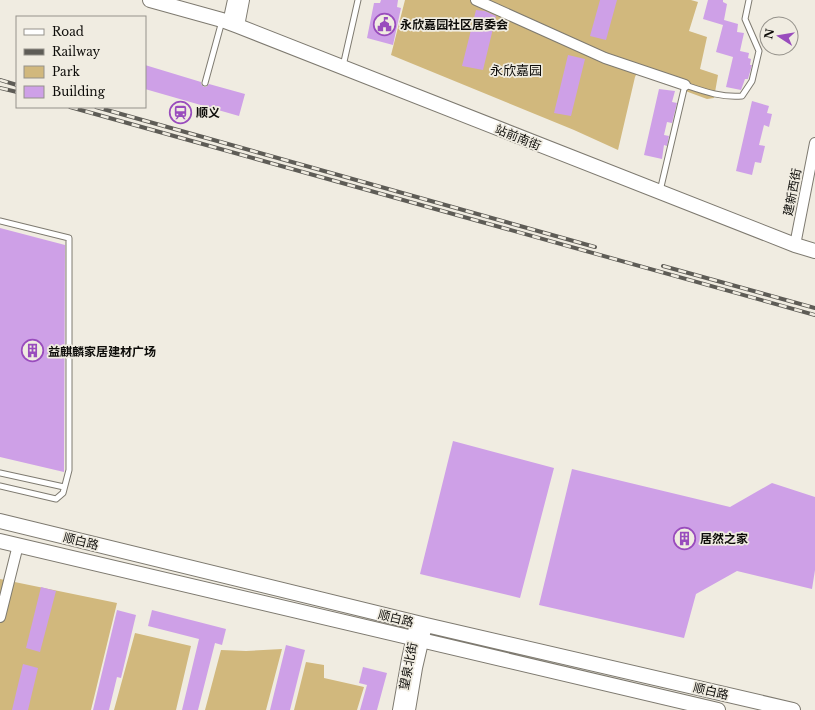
<svg xmlns="http://www.w3.org/2000/svg" width="815" height="710" viewBox="0 0 815 710" font-family="'Libre Baskerville','Noto Sans SC',serif">
  <rect width="100%" height="100%" fill="#f0ece1"/>
  <path fill="#d1b87d" d="M405 0H691L698 2 689 31 707 37 700 69 718 75 714 98 707 99 637 73 635 77 618 150 574 130 391 55Z
    M0 579 117 603 91 710H0Z
    M135 633 191 646 176 710H114Z
    M282 649 266 710H205L221 650 246 651Z
    M306 662 324 665V678L364 687 357 710H294Z"/>
  <path fill="#cea0e7" d="M381 0H398L397 7 401 8 393 45 367 38 374 3H380Z
    M600 0H617L606 40 590 36Z
    M708 0H723V2L727 4 724 20 738 24 737 32 744 33 740 51 749 53 748 58 751 59 750 65H752L748 79H745L741 90 726 87 733 57 716 52 723 25 703 19Z
    M476 10 485 11 496 16 483 70 462 66Z
    M568 55 585 59 571 116 554 113Z
    M145 65 201 82V84L204 87H206L209 84 245 94 239 116 145 89Z
    M659 89 675 91 672 102 677 103 672 123 667 122 664 135 669 136 667 146 664 145 662 159 644 155Z
    M752 101 769 106 767 113 772 114 769 127 764 125 759 145 765 146 761 163 755 162 752 175 736 171Z
    M0 228 65 245 64 472 0 457Z
    M453 441 554 468 520 598 420 574Z
    M572 469 730 507 772 483 815 497V570L812 589 737 571 696 594 684 638 539 605Z
    M41 587 56 591 40 652 26 648Z
    M117 610 136 615 121 678 117 677 109 710H93Z
    M152 610 226 629 222 645 215 643 198 710H182L199 639 148 626Z
    M286 645 305 650 290 710H270Z
    M23 664 38 668 28 710H12Z
    M363 667 387 673 377 710H360L367 685 359 683Z"/>
  <g fill="none" stroke-linecap="round" stroke-linejoin="round">
    <defs>
      <path id="service" d="M343 66 358 0
        M205 83 222 21
        M660 191 685 85C703 91 722 98 742 96L752 81 759 51 745 19 749 0
        M0 221 69 238V470L63 493 56 499 0 486
        M0 473 64 487"/>
      <path id="minor" d="M476 0 605 58 685 85
        M795 245 815 143
        M0 617 18 545"/>
      <path id="tertiary" d="M229 23 234 0
        M238 26 243 0
        M399 710 408 659 416 623
        M409 710 416 668 426 625"/>
      <path id="secondary" d="M150 0 222 20 238 26 795 245 815 251
        M0 521 426 625 793 710
        M0 541 718 710"/>
    </defs>
    <use href="#service" stroke="#7e7a70" stroke-width="7"/>
    <use href="#minor" stroke="#7e7a70" stroke-width="12"/>
    <use href="#tertiary" stroke="#7e7a70" stroke-width="14"/>
    <use href="#secondary" stroke="#7e7a70" stroke-width="16"/>
    <use href="#service" stroke="#fff" stroke-width="5"/>
    <use href="#minor" stroke="#fff" stroke-width="10"/>
    <use href="#tertiary" stroke="#fff" stroke-width="12"/>
    <use href="#secondary" stroke="#fff" stroke-width="14"/>
    <defs>
      <path id="rail" d="M0 80 17 85
        M0 88 17 92
        M70 107 815 315
        M96 107 595 247
        M663 266 815 308"/>
    </defs>
    <use href="#rail" stroke="#5e5c56" stroke-width="4"/>
    <use href="#rail" stroke="#f0ece1" stroke-width="2.5" stroke-dasharray="8" stroke-linecap="butt"/>
  </g>
  <defs>
    <symbol id="civic-ring" viewBox="-11 -11 22 22"><circle r="9.5" fill="#f0ece1" stroke="#994cbd" stroke-width="1.5"/><path d="M-.6-6.5H3V-4.5H.6V-3L4-1V1h2V6H-6V1h2V-1L-.6-3ZM-1.2 2.5V6h2.4V2.5Z" fill="#994cbd"/></symbol>
    <symbol id="station-ring" viewBox="-11 -11 22 22"><circle r="9.5" fill="#f0ece1" stroke="#994cbd" stroke-width="1.5"/><path d="M-3-6H3Q5-6 5-4V2Q5 4 3 4L4.5 6H3L1.5 4h-3L-3 6H-4.5L-3 4Q-5 4-5 2V-4Q-5-6-3-6ZM-3.5-4v3h7v-3ZM-3.5 1v1.5H-2V1ZM2 1v1.5H3.5V1Z" fill="#994cbd"/></symbol>
    <symbol id="building-ring" viewBox="-11 -11 22 22"><circle r="9.5" fill="#f0ece1" stroke="#994cbd" stroke-width="1.5"/><path d="M-4-6H4V6H1V3H-1V6H-4ZM-2.5-4.3h1.7v1.8h-1.7ZM.8-4.3h1.7v1.8H.8ZM-2.5-1h1.7V.8h-1.7ZM.8-1h1.7V.8H.8Z" fill="#994cbd"/></symbol>
  </defs>
  <g fill-rule="evenodd">
    <use href="#civic-ring" x="372" y="12" width="25" height="25"/>
    <use href="#station-ring" x="168" y="100" width="25" height="25"/>
    <use href="#building-ring" x="20" y="338" width="25" height="25"/>
    <use href="#building-ring" x="672" y="526" width="25" height="25"/>
  </g>
  <g text-anchor="middle" dominant-baseline="central" stroke-width="3.5" stroke-linejoin="round" paint-order="stroke">
    <g font-size="12" font-weight="bold" fill="#0d0c09" stroke="#f0ece1" text-anchor="start">
      <text x="400" y="24">永欣嘉园社区居委会</text>
      <text x="196" y="112">顺义</text>
      <text x="48" y="351">益麒麟家居建材广场</text>
      <text x="700" y="538">居然之家</text>
    </g>
    <g font-size="12" fill="#0d0c09" stroke="#f0ece1">
      <text transform="translate(518 137) rotate(22)">站前南街</text>
      <text transform="translate(792 192) rotate(-79)">建新西街</text>
      <text transform="translate(81 541) rotate(14)">顺白路</text>
      <text transform="translate(396 618) rotate(14)">顺白路</text>
      <text transform="translate(408 666) rotate(-79)">望泉北街</text>
      <text transform="translate(711 691) rotate(13)">顺白路</text>
    </g>
    <g font-size="13" fill="#0d0c09" stroke="#f0ece1">
      <text x="516" y="70">永欣嘉园</text>
    </g>
  </g>
  <rect x="16" y="16" width="130" height="92" fill="#f0ece1" stroke="#95928b"/>
  <rect x="24" y="29" width="20" height="6" fill="#ffffff" stroke="#95928b"/>
  <text x="52" y="36" font-size="12" fill="#0d0c09">Road</text>
  <rect x="24" y="49" width="20" height="6" fill="#5e5c56" stroke="#95928b"/>
  <text x="52" y="56" font-size="12" fill="#0d0c09">Railway</text>
  <rect x="24" y="66" width="20" height="12" fill="#d1b87d" stroke="#95928b"/>
  <text x="52" y="76" font-size="12" fill="#0d0c09">Park</text>
  <rect x="24" y="86" width="20" height="12" fill="#cea0e7" stroke="#95928b"/>
  <text x="52" y="96" font-size="12" fill="#0d0c09">Building</text>
  <g transform="translate(779 36) rotate(282)"><circle r="19" fill="#f0ece1" stroke="#95928b"/>
  <path d="M0-3L7 15L0 10L-7 15Z" fill="#994cbd"/>
  <text y="-6" font-size="11" font-weight="bold" text-anchor="middle" fill="#0d0c09">N</text>
  </g>
</svg>
